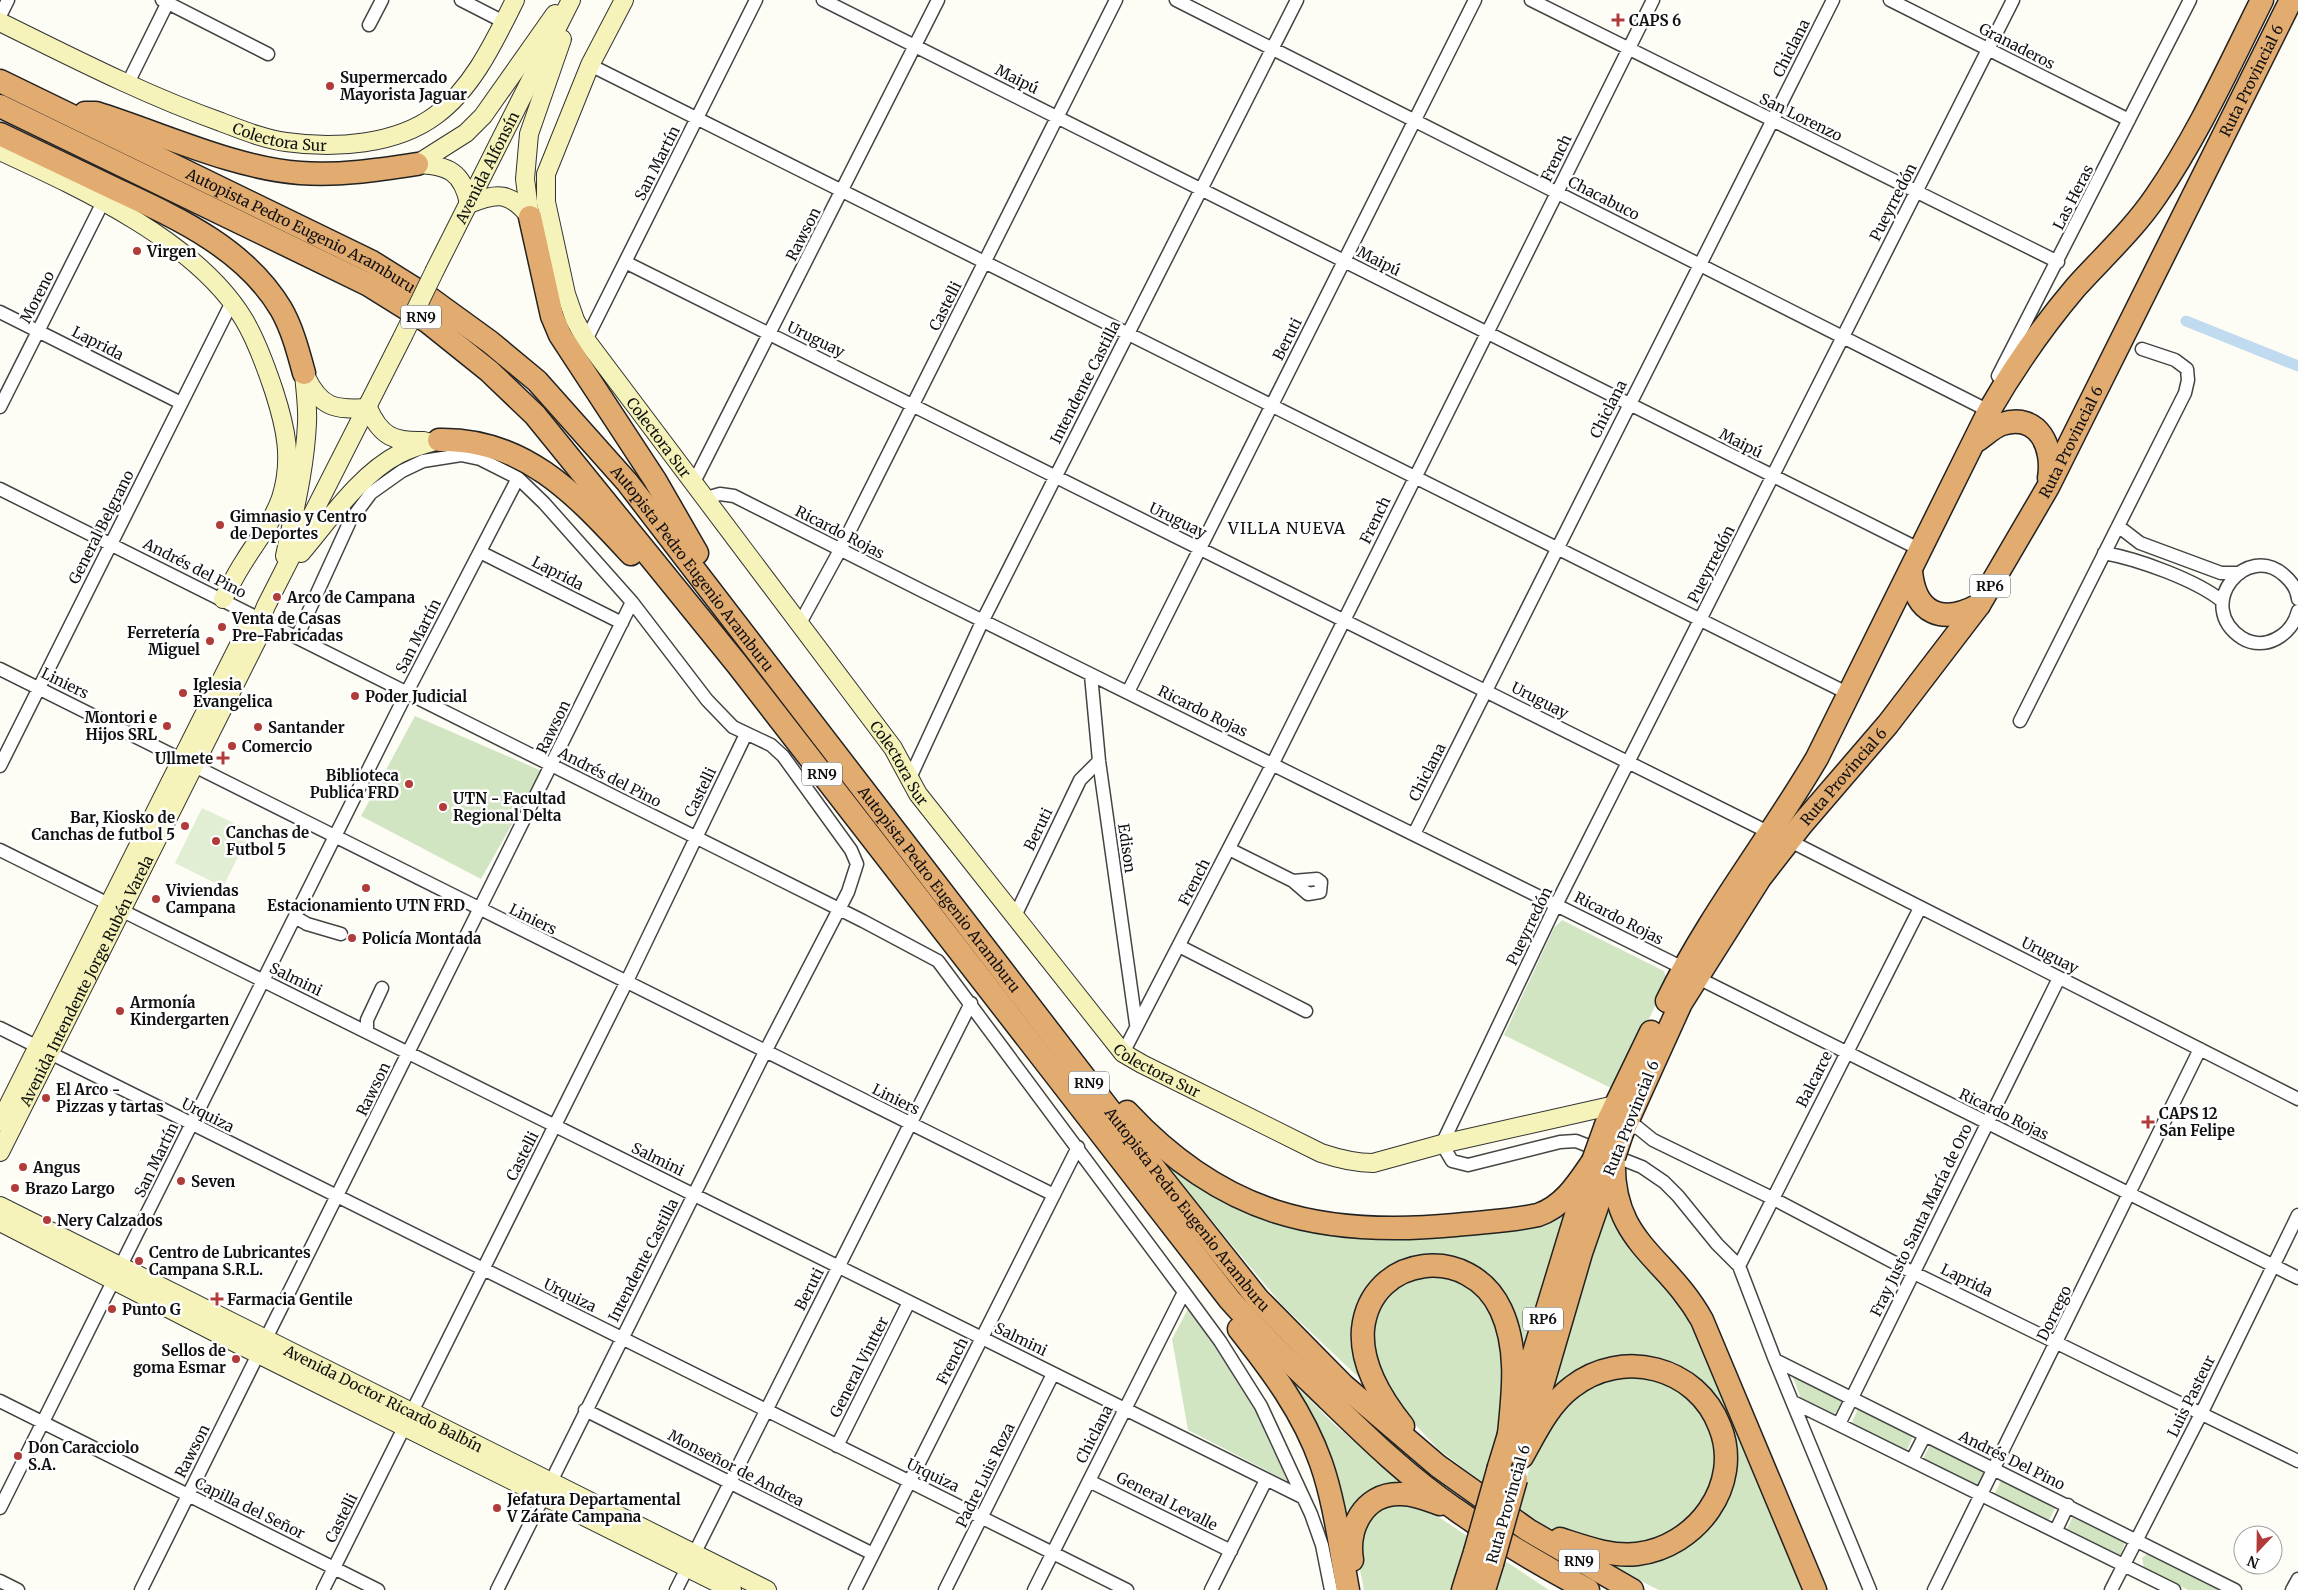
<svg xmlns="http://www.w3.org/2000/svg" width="2298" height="1590" viewBox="0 0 2298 1590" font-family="Merriweather,serif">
  <rect width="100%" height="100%" fill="#fefdf5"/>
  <path fill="#d2e5c2" d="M415 716 542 771 481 879 361 816Z
    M1562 920 1664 971 1667 981 1615 1090 1504 1035 1554 928Z
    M1139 1133 1303 1224 1567 1207 1520 1368 1467 1265 1370 1293 1373 1391 1282 1305Z
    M1610 1191 1679 1292 1810 1590H1659L1596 1559 1670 1552 1733 1457 1665 1366 1550 1394Z
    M1452 1272 1493 1304 1508 1371 1548 1340 1510 1475 1524 1484 1542 1435 1559 1409 1599 1378 1660 1376 1706 1411 1720 1457 1699 1517 1638 1549 1558 1532 1524 1514 1438 1449 1397 1405 1371 1348 1377 1307 1402 1279Z
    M1189 1307 1218 1344 1258 1407 1287 1481 1188 1430 1172 1339Z
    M1281 1371 1334 1424 1408 1488 1347 1529Z
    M1791 1372 1843 1398 1837 1416 1801 1399Z
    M1859 1406 1914 1434 1906 1452 1851 1425Z
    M1931 1443 1986 1470 1977 1488 1922 1461Z
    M2003 1477 2057 1505 2049 1520 1994 1495Z
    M1393 1502 1425 1508 1549 1590H1364L1358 1560 1366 1517Z
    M2074 1514 2126 1540 2120 1556 2067 1529Z
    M2151 1551 2228 1590H2188L2144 1568 2142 1558Z"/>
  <path fill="#e2eed3" d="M202 808 251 831 223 887 175 863Z"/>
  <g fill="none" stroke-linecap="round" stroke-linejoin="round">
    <path stroke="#c0daef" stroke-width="11" d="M2186 321 2298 366"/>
    <defs>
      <path id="street" d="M162 0 268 54
        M461 0 504 22
        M823 0 1921 550
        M1176 0 1989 411
        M1531 0 2058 262
        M1890 0 2129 120
        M0 16 8 0
        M369 25 382 0
        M590 65 1849 694
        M127 85 169 0
        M625 262 1770 833
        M0 312 181 403
        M586 340 756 0
        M1998 376 2190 0
        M0 407 103 202
        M694 482 938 0
        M0 489 863 921 938 961 1184 1292 1220 1341 1261 1406 1311 1514 1322 1545 1331 1590
        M706 498 720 494 734 496C1049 656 1367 810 1683 968
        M2118 526 2140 543 2221 573H2240
        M480 552 622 623
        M2104 553C2138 559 2196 580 2222 601
        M2298 599C2297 590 2292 582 2285 576 2247 540 2193 606 2242 638 2265 652 2292 635 2298 611
        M799 625 840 550 1116 0
        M297 637 350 521 371 493 402 471 423 461 461 455 480 459 518 478 544 503 632 602 707 700 733 727 771 745 783 756 851 850 857 864 848 892 765 1052 497 1590
        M0 669 1054 1195
        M1091 675 1099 761 1136 1024
        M1128 692 1475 0
        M2020 721 2185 393 2188 380 2187 369 2175 360 2142 349
        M0 766 232 302
        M909 780 982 622 1297 0
        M1414 834 1833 0
        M1788 840 2298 1099
        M1229 849 1293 881 1308 894 1320 892 1321 882 1317 879 1293 881
        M0 850 1302 1497
        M1015 916 1080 780 1099 761
        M295 917 307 924 341 934
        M1179 946 1306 1011
        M1696 977 2298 1278
        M0 1028 1127 1590
        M367 1032V1020L382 988
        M1123 1053 1273 763 1653 0
        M1624 1129 1637 1127 1653 1140 1772 1198 1914 1273 2298 1461
        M1739 1266 1920 908
        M1775 1360 2235 1590
        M0 1401 378 1590
        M1793 1402 2174 1590
        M585 1410 873 1554
        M1839 1424 2059 978
        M837 1446 909 1302
        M1912 1460 1925 1435
        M1089 1481 1231 1551
        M0 1508 406 694 518 478
        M2056 1530 2068 1505
        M0 1581 18 1590
        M141 1590 632 602
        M323 1590 626 983 746 734
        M676 1590 971 1003
        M855 1590 1078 1147
        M945 1590 1053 1374
        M1034 1590 1184 1292
        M1211 1590 1266 1480
        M1870 1590 1775 1360 1739 1266 1717 1244 1678 1196 1664 1182 1642 1167 1576 1141 1560 1142 1468 1165 1452 1161 1442 1144 1556 905 2013 0
        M1934 1590 2200 1049
        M2111 1590 2201 1414 2298 1215
        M2292 1590 2298 1579"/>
      <g id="secondary">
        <path id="s1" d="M624 0 590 65 546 174V202L566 294 575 320 586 340 893 748 918 794 1123 1053 1142 1064 1321 1153C1339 1159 1354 1163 1373 1163L1442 1144 1615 1105"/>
        <path id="s2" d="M0 22C73 58 145 95 221 122 242 130 264 139 286 142 335 149 396 145 436 115 473 88 495 40 515 0"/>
        <path d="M0 151C80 188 195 240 243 318 256 339 266 367 274 391 286 428 293 460 281 498 273 521 258 539 245 560 237 572 230 586 223 599"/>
        <path d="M417 164 466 133 483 116 555 14"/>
        <path d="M417 164C448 165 463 172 469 204"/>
        <path d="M469 204C498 192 510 192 530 217"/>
        <path d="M530 217 525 179 529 134 562 39"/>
        <path id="s3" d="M435 270 571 0"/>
        <path d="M306 377C321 408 335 410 368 408"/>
        <path d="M368 408C381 437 394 442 424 441"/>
        <path d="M301 553C329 520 360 474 399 454 412 447 425 444 439 440"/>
        <path d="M285 556C294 512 305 468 307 423 308 407 305 389 304 373"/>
        <path d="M0 1122 247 629 261 618"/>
        <path id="s4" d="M0 1152 259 636 261 618 266 606 403 336"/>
        <path id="s5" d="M0 1206 767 1590"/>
        <path d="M0 1222 236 1343 732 1590"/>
      </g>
      <g id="highway">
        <path id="s6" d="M0 81 372 262 428 297 490 342 537 381 627 482 1161 1177 1258 1299 1343 1385 1438 1466 1528 1530 1632 1590"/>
        <path d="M0 106 367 284 428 322 489 371 535 415 737 664 1230 1300C1261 1335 1295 1367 1329 1400 1368 1438 1409 1478 1455 1509 1497 1539 1542 1566 1588 1590"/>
        <path d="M85 113H96C160 133 233 168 300 173 339 176 378 170 417 164"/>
        <path d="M0 134C38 152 76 170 113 188 175 217 244 247 281 309 292 328 298 351 304 373"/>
        <path d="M530 217 552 316 560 335 655 480 697 553"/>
        <path d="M439 440C525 438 576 495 631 554"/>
        <path d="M1976 441C1984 436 1993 427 2002 424 2039 412 2054 448 2049 478"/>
        <path d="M1911 571C1915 614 1942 625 1979 605"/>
        <path d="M1667 1001C1709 915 1769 840 1817 758L1989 411C2015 366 2043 326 2076 287 2103 257 2133 230 2156 196 2198 135 2229 66 2262 0"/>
        <path d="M1127 1112C1222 1214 1320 1238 1455 1225 1482 1222 1511 1221 1538 1215 1564 1206 1578 1183 1593 1161"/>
        <path d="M1606 1125 1651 1032"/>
        <path id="s7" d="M1622 1133 1681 1003 1760 878 1802 824 1888 724 1979 605 2048 487 2291 0"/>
        <path d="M1614 1157C1610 1243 1666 1255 1702 1320L1815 1590"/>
        <path d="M1239 1329C1272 1371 1303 1412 1321 1463 1335 1503 1340 1548 1348 1590"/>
        <path d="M1403 1426C1382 1400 1360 1364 1363 1329 1371 1254 1470 1243 1501 1310 1519 1349 1513 1394 1509 1434"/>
        <path d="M1528 1434 1581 1253 1610 1169"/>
        <path d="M1522 1457C1536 1432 1549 1404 1572 1387 1622 1348 1697 1366 1720 1427 1743 1485 1696 1547 1637 1554 1611 1557 1585 1547 1560 1539"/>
        <path d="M1499 1467 1587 1179"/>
        <path d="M1352 1560C1347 1529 1363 1494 1399 1494 1412 1493 1427 1499 1440 1504"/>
        <path d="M1463 1590 1475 1552"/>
        <path d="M1484 1590 1492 1564"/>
      </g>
    </defs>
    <use href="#street" stroke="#444" stroke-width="15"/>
    <use href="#secondary" stroke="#333" stroke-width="20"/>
    <use href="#highway" stroke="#222" stroke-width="25"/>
    <use href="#street" stroke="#fff" stroke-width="12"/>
    <use href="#secondary" stroke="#f5f3b9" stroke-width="18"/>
    <use href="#highway" stroke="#e2ab6f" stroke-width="22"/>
    <defs>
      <path id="secondary-bridge" d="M403 336 435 270"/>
      <path id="highway-bridge" d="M1614 1157 1622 1133
        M1593 1161 1606 1125
        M1475 1552 1499 1467
        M1492 1564 1516 1479"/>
    </defs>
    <use href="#secondary-bridge" stroke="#333" stroke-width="20" stroke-linecap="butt"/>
    <use href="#highway-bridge" stroke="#222" stroke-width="25" stroke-linecap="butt"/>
    <use href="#secondary-bridge" stroke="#f5f3b9" stroke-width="18"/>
    <use href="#highway-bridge" stroke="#e2ab6f" stroke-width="22"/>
  </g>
  <g fill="#b03b39" stroke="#fff" stroke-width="2">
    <path d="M1615.5 12.5h5v5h5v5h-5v5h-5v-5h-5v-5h5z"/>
    <circle cx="330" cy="86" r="5"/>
    <circle cx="137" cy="251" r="5"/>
    <circle cx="220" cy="525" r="5"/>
    <circle cx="277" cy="597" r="5"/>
    <circle cx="222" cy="627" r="5"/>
    <circle cx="210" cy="641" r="5"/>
    <circle cx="183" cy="693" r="5"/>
    <circle cx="355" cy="696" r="5"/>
    <circle cx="167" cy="726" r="5"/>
    <circle cx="258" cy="727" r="5"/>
    <circle cx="232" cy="746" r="5"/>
    <path d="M220.5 750.5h5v5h5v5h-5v5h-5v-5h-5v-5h5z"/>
    <circle cx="409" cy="784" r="5"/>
    <circle cx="443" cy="807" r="5"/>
    <circle cx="185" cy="826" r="5"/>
    <circle cx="216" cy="841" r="5"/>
    <circle cx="366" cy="888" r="5"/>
    <circle cx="156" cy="899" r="5"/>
    <circle cx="352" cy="938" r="5"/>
    <circle cx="120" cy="1011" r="5"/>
    <circle cx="46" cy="1098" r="5"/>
    <path d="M2145.5 1114.5h5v5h5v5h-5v5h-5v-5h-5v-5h5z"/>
    <circle cx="23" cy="1167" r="5"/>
    <circle cx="181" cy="1181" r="5"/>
    <circle cx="15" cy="1188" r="5"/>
    <circle cx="47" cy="1220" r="5"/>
    <circle cx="139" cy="1261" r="5"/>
    <path d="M214.5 1291.5h5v5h5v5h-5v5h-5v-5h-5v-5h5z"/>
    <circle cx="112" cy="1309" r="5"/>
    <circle cx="236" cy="1359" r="5"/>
    <circle cx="18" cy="1456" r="5"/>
    <circle cx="497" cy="1508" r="5"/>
  </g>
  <g text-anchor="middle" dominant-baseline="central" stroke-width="5" stroke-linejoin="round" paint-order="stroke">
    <g fill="#fff" stroke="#585858" stroke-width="1">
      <rect x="401" y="305.5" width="40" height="23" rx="4"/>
      <rect x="1970" y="574.5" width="40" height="23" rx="4"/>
      <rect x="802" y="762.5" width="40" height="23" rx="4"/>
      <rect x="1069" y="1071.5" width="40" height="23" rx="4"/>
      <rect x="1523" y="1307.5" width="40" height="23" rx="4"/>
      <rect x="1559" y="1549.5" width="40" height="23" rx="4"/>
    </g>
    <g font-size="14" font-weight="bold" fill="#111">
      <text x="421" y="317">RN9</text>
      <text x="1990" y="586">RP6</text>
      <text x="822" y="774">RN9</text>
      <text x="1089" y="1083">RN9</text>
      <text x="1543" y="1319">RP6</text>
      <text x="1579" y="1561">RN9</text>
    </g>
    <g font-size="15" font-weight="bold" fill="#111" stroke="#fff" text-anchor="start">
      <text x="1629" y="20">CAPS 6</text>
      <text x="340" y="77">Supermercado<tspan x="340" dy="17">Mayorista Jaguar</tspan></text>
      <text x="147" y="251">Virgen</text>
      <text x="230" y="516">Gimnasio y Centro<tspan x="230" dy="17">de Deportes</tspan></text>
      <text x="287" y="597">Arco de Campana</text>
      <text x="232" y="618">Venta de Casas<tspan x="232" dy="17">Pre-Fabricadas</tspan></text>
      <text x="200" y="632" text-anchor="end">Ferretería<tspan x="200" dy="17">Miguel</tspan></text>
      <text x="193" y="684">Iglesia<tspan x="193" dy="17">Evangelica</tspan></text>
      <text x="365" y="696">Poder Judicial</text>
      <text x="157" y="717" text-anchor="end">Montori e<tspan x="157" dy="17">Hijos SRL</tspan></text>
      <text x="268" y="727">Santander</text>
      <text x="242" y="746">Comercio</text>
      <text x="213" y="758" text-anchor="end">Ullmete</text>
      <text x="399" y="775" text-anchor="end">Biblioteca<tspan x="399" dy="17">Publica FRD</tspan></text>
      <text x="453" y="798">UTN - Facultad<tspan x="453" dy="17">Regional Delta</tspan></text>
      <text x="175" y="817" text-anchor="end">Bar, Kiosko de<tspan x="175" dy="17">Canchas de futbol 5</tspan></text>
      <text x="226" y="832">Canchas de<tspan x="226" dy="17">Futbol 5</tspan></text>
      <text x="166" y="890">Viviendas<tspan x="166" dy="17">Campana</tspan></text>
      <text x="366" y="905" text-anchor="middle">Estacionamiento UTN FRD</text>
      <text x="362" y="938">Policía Montada</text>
      <text x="130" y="1002">Armonía<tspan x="130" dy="17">Kindergarten</tspan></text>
      <text x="56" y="1089">El Arco -<tspan x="56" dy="17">Pizzas y tartas</tspan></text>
      <text x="2159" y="1113">CAPS 12<tspan x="2159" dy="17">San Felipe</tspan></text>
      <text x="33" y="1167">Angus</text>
      <text x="191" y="1181">Seven</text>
      <text x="25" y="1188">Brazo Largo</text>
      <text x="57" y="1220">Nery Calzados</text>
      <text x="149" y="1252">Centro de Lubricantes<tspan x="149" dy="17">Campana S.R.L.</tspan></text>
      <text x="227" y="1299">Farmacia Gentile</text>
      <text x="122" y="1309">Punto G</text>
      <text x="226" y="1350" text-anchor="end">Sellos de<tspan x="226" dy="17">goma Esmar</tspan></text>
      <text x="28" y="1447">Don Caracciolo<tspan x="28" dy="17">S.A.</tspan></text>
      <text x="507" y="1499">Jefatura Departamental<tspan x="507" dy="17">V Zárate Campana</tspan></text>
    </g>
    <g font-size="15" fill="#111" stroke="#fff">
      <text transform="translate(2017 46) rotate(27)">Granaderos</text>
      <text transform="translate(1791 48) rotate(-63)">Chiclana</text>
      <text transform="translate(1017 79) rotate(27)">Maipú</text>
      <text stroke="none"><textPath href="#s7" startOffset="1232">Ruta Provincial 6</textPath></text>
      <text transform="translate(1801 117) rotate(26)">San Lorenzo</text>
      <text stroke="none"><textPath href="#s2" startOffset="304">Colectora Sur</textPath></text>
      <text transform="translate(1556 158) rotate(-64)">French</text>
      <text transform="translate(657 163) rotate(-63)">San Martín</text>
      <text stroke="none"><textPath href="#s3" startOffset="115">Avenida Alfonsín</textPath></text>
      <text transform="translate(2073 197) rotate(-63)">Las Heras</text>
      <text transform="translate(1604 198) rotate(27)">Chacabuco</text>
      <text transform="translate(1893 202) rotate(-63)">Pueyrredón</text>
      <text stroke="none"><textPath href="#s6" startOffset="336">Autopista Pedro Eugenio Aramburu</textPath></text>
      <text transform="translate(803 234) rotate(-63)">Rawson</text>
      <text transform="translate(1379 261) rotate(27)">Maipú</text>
      <text transform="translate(37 297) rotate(-63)">Moreno</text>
      <text transform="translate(945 306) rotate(-63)">Castelli</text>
      <text transform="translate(816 339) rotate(26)">Uruguay</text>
      <text transform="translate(1287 339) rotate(-63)">Beruti</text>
      <text transform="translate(98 343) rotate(27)">Laprida</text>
      <text transform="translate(1085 382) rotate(-63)">Intendente Castilla</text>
      <text transform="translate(1608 409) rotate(-63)">Chiclana</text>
      <text stroke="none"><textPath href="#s1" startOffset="485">Colectora Sur</textPath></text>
      <text stroke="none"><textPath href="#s7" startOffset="828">Ruta Provincial 6</textPath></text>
      <text transform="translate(1741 443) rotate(27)">Maipú</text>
      <text transform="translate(1178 520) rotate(26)">Uruguay</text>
      <text transform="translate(1375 520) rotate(-64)">French</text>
      <text transform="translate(101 527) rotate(-63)">General Belgrano</text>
      <text transform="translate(840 532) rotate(27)">Ricardo Rojas</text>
      <text transform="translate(1711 564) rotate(-63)">Pueyrredón</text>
      <text transform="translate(195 568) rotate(27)">Andrés del Pino</text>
      <text stroke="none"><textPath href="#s6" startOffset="861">Autopista Pedro Eugenio Aramburu</textPath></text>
      <text transform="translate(558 573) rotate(27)">Laprida</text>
      <text transform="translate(418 636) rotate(-63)">San Martín</text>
      <text transform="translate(65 683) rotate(26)">Liniers</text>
      <text transform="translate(1540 700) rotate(27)">Uruguay</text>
      <text transform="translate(1203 711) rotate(26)">Ricardo Rojas</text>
      <text transform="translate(553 727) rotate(-64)">Rawson</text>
      <text stroke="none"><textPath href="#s1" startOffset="890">Colectora Sur</textPath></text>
      <text transform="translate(1427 772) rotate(-63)">Chiclana</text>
      <text stroke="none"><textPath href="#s7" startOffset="422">Ruta Provincial 6</textPath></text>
      <text transform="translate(610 777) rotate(27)">Andrés del Pino</text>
      <text transform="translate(700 792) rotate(-64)">Castelli</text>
      <text transform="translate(1038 829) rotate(-64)">Beruti</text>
      <text transform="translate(1127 848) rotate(82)">Edison</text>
      <text transform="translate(1194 882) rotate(-63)">French</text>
      <text stroke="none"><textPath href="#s6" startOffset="1266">Autopista Pedro Eugenio Aramburu</textPath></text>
      <text transform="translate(1619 918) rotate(27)">Ricardo Rojas</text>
      <text transform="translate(533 919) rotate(26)">Liniers</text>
      <text transform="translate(1529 926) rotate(-64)">Pueyrredón</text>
      <text transform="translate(2050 955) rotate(27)">Uruguay</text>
      <text transform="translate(296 979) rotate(26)">Salmini</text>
      <text stroke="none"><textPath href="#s4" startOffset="192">Avenida Intendente Jorge Rubén Varela</textPath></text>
      <text stroke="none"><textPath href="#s1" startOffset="1295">Colectora Sur</textPath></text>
      <text transform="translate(1814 1079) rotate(-63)">Balcarce</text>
      <text transform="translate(373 1089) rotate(-64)">Rawson</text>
      <text transform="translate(896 1099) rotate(26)">Liniers</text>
      <text transform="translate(2004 1114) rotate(26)">Ricardo Rojas</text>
      <text transform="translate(208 1115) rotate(27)">Urquiza</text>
      <text transform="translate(1631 1118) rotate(-68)">Ruta Provincial 6</text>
      <text transform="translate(522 1156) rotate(-63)">Castelli</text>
      <text transform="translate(658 1159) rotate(26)">Salmini</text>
      <text transform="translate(156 1160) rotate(-64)">San Martín</text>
      <text stroke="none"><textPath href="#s6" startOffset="1671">Autopista Pedro Eugenio Aramburu</textPath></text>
      <text transform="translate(1921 1220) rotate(-64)">Fray Justo Santa María de Oro</text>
      <text transform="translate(643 1260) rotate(-63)">Intendente Castilla</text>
      <text transform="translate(1967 1280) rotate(26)">Laprida</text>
      <text transform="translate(809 1289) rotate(-63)">Beruti</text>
      <text transform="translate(570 1295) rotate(26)">Urquiza</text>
      <text transform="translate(2054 1313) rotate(-64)">Dorrego</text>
      <text transform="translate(1021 1339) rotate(26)">Salmini</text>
      <text transform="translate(952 1361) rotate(-63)">French</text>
      <text transform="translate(859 1367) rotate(-63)">General Vintter</text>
      <text transform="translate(2191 1396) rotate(-64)">Luis Pasteur</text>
      <text stroke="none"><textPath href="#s5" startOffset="429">Avenida Doctor Ricardo Balbín</textPath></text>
      <text transform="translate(1094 1434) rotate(-63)">Chiclana</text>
      <text transform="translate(192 1451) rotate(-63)">Rawson</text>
      <text transform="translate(2012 1460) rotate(26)">Andrés Del Pino</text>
      <text transform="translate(736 1468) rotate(27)">Monseñor de Andrea</text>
      <text transform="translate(933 1475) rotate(26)">Urquiza</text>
      <text transform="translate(985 1475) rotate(-64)">Padre Luis Roza</text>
      <text transform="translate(1167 1501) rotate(27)">General Levalle</text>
      <text transform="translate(1508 1504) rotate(-74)">Ruta Provincial 6</text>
      <text transform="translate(250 1508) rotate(26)">Capilla del Señor</text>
      <text transform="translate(341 1518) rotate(-63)">Castelli</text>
    </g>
    <g font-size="16" letter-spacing="1" fill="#111" stroke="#fff">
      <text x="1287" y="528">VILLA NUEVA</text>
    </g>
  </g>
  <g transform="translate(2258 1550) rotate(202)"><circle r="24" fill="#ffffff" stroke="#a0a0a0"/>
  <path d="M0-4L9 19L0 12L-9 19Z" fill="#b03b39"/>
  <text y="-8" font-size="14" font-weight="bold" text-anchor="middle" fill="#111111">N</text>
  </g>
</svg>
